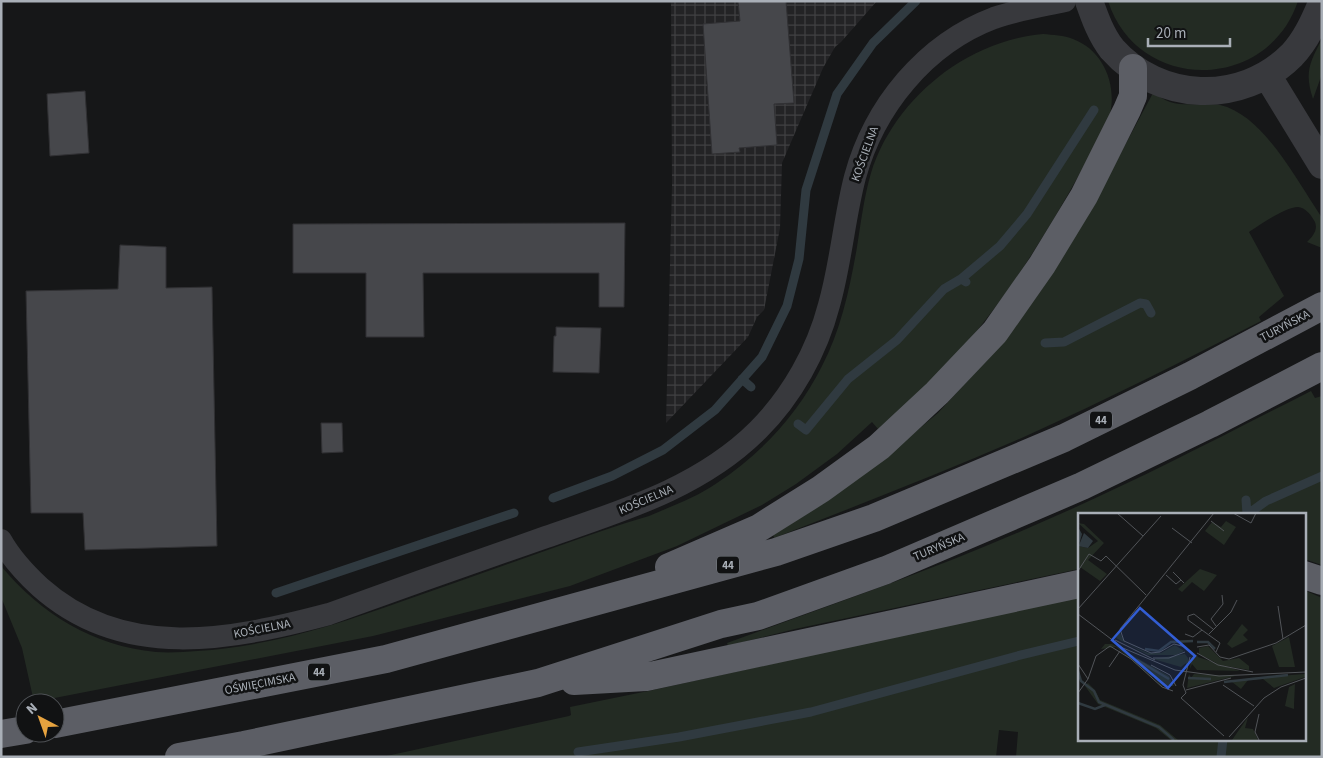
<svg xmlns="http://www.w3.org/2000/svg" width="1323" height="758" viewBox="0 0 1323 758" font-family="'Source Sans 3',sans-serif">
  <defs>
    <pattern id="industrial-grid" width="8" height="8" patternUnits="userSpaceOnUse" patternTransform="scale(1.25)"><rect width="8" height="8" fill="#232325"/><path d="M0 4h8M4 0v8" fill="none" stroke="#404042"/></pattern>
  </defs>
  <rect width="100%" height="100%" fill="#161718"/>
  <path fill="url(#industrial-grid)" d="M671 1H877L841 42 835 47 823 68 782 163 780 228 764 310 757 317 748 337 666 423 672 185Z"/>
  <path fill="#232b23" d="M1108 1H1298C1268 92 1138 94 1108 1Z
    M1043 34C1053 35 1064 35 1073 39 1103 50 1117 84 1110 114 1104 135 1089 156 1079 175 1043 239 1005 301 955 356 930 382 905 406 878 429L872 422 837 454 796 484 762 505 677 546 570 586 373 636 34 702 22 648 1 597V566C41 614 93 646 156 652 170 653 184 652 197 651 268 647 336 625 403 601 454 583 505 565 556 547 587 536 618 525 649 516 672 506 697 497 717 483 761 454 798 414 822 366 841 330 850 287 857 247 861 222 864 197 871 173 884 130 915 92 952 67 980 49 1010 37 1043 34Z
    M1322 39V74L1313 99C1304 72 1310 62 1322 39Z
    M1153 93C1159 96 1164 100 1170 102 1186 107 1204 102 1220 105 1261 114 1294 175 1315 207L1322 218V248L1307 242C1313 236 1318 230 1315 222 1312 216 1305 207 1298 207 1285 207 1260 225 1249 232L1284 296 1259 317 1261 321C1183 361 1106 400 1026 436 943 472 859 505 774 538L773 534 875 465 938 413 991 355 1039 293 1082 225Z
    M1311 391 1315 398 1322 396V565L1304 559V514H1079V569L795 629 728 646 727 643C833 604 939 568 1042 522 1133 483 1222 436 1311 391Z
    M1304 590 1322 598V757H1016L1018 732 999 730 996 757H382L569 716 571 715 570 707 653 690 1079 596V739H1304Z"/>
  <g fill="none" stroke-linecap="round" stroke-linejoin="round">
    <path stroke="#303a40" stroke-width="9" d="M961 279 1000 246 1027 214 1094 110
      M1045 343 1064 342 1140 303 1146 304 1151 313
      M742 379 751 387
      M798 424 806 430 848 379 897 340 944 289 961 279 966 282
      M553 498 612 476 663 450 715 410 762 357 787 306 799 259 806 190 837 94 873 43 916 1
      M1246 500 1247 514
      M1248 514 1266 501 1322 476
      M276 593 514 513
      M578 752 679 737 811 712 1017 656 1079 641
      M1221 757 1223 739"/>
  </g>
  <path fill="#46474b" stroke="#313134" d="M738 1H786L794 103 774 104 777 145 739 148 740 152 712 154 703 24 740 21Z
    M85 91 89 153 50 156 47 94Z
    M625 223 624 307H599V273H423L424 337H366V273H293V224Z
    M120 245 166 247V288L212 287 217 546 85 550 83 513H31L26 291 118 289Z
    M556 327 601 328 599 373 553 372 554 336H556Z
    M321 423H342L343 452 322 453Z"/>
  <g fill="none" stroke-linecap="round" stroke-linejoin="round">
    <path stroke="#38393d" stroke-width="22" d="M1 540C11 558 25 573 40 587 124 662 231 640 329 614 401 588 474 562 546 537 621 511 700 488 758 430 792 396 817 351 829 305 841 263 844 219 855 177 874 107 925 44 994 18 1017 10 1042 6 1065 1"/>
    <path stroke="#38393d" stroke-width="28" d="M1089 1C1095 18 1101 35 1112 49 1159 102 1241 106 1292 55 1306 40 1314 22 1322 3
      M1267 75 1322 165"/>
    <path stroke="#5c5e65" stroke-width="28" d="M669 567 759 528 821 489 879 447 937 393 995 332 1042 265 1084 196 1127 110 1133 96V68
      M1304 575 1322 581
      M574 681 646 677 1079 584
      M55 724 386 659 776 552 874 518 1064 438 1190 376 1322 306
      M1 734 25 730
      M179 757 244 745 538 683 721 624 758 616 886 570 1082 486 1210 424 1322 366"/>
  </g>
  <g text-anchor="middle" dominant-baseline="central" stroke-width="5" stroke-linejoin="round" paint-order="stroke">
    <g fill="#111213" stroke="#7b8086" stroke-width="1">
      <rect x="1090" y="411.5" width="22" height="17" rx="4"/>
      <rect x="717" y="556.5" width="22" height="17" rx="4"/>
      <rect x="308" y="663.5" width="22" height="17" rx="4"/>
    </g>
    <g font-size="11" font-weight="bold" fill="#a9afb7">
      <text x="1101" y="420">44</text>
      <text x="728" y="565">44</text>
      <text x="319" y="672">44</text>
    </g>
    <g font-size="12" fill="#a9afb7" stroke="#111213">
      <text transform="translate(865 154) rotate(-70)">KOŚCIELNA</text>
      <text transform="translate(1285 326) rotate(-28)">TURYŃSKA</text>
      <text transform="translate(646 500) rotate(-23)">KOŚCIELNA</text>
      <text transform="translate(939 547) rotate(-23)">TURYŃSKA</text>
      <text transform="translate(262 629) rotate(-11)">KOŚCIELNA</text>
      <text transform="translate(260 684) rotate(-11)">OŚWIĘCIMSKA</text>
    </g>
  </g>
  <g transform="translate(1078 513)">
    <rect width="228" height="228" fill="#161718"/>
    <path d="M148 8 158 14 146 32 127 18 134 9 143 14ZM164 111 170 117 165 122 170 127 154 135 149 131ZM41 118 47 130 70 140H83L97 132 106 138 98 142H70L38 125ZM211 124 217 154H201L194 133ZM27 131H34L91 163 96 173H83L76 165 77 162 74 164 38 134 23 136ZM130 133 145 148 161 145 171 153V157L142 152 121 141V135ZM107 141 110 145V149L108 155V150L103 154 75 146ZM119 142 120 144 162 158 119 157 114 151 112 156 113 146ZM111 161 113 165 116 161 157 163 109 175ZM10 170 17 177 22 187 82 212 100 227H93L78 215 20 191 7 173ZM217 171 216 191V196L207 193 211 174ZM170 204 167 215 175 216 180 227H154Z" fill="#232b23"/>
    <path d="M0 10 6 11 26 30 10 47 29 61 22 68 2 54 0 58V33L10 35 20 28ZM227 161V164L196 175 185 166 170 167 163 176 154 169 171 165Z" fill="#232b23"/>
    <path d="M122 56 139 62 126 78 114 69 104 79 100 76Z" fill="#232b23"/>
    <path d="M0 14 4 21 1 32 6 20 15 28 10 35 0 33Z" fill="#303a40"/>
    <path fill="none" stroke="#303a40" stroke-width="2.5" d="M119 129H130L137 136M67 136 81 138 93 129 115 128M59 147 91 166M0 158 3 168 16 178 21 189 81 214 96 227M110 165 133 166M146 169 210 162M0 190 17 196 27 192"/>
    <path fill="none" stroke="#515458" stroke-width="1" d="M39 0 65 23M155 0 173 10 178 0M133 8 146 18M94 15 114 30M0 58 11 41 23 48 28 43 68 82M95 59 106 70M88 62 98 71 103 67M200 93 205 126M0 96 83 3M0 101 45 135 97 157 141 163 228 159M138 113 133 106 145 91 144 82M135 116 116 101 110 103V107L142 130 138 139M107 121 115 124 124 117M131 121 153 99 159 87M37 127 77 147M108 134 96 131 82 139 73 140 46 128 42 116 136 0M119 134 131 132 142 144 151 146 198 130 228 112M119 140 140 152 175 159M75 145H91L107 139M0 151 10 166M73 152 92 162 98 173M31 154 42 138M105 172 112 144M145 172 176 193M108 177 153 165M0 180 10 166 18 143 32 133 53 146 84 174 95 178M103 185 146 223M103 185 108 180 105 172M181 201 177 219 181 227M151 224 186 185 203 174 228 165"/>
    <path fill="#325dd3" fill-opacity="0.15" stroke="#325dd3" stroke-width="2.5" d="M62 95 117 143 90 175 34 127Z"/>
    <rect width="228" height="228" fill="none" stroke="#a9afb7" stroke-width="2.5"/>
  </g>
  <rect width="1323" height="758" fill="none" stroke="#a9afb7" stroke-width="5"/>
  <g transform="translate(40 718) rotate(319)"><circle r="24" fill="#111213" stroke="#4e5155"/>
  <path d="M0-4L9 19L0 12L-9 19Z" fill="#e7a33f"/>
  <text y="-8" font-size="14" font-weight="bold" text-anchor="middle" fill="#a9afb7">N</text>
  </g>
  <path d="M1148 38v8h82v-8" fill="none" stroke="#a9afb7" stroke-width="2.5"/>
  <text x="1156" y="38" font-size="15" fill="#a9afb7" stroke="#111213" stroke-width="4" paint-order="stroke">20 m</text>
</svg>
